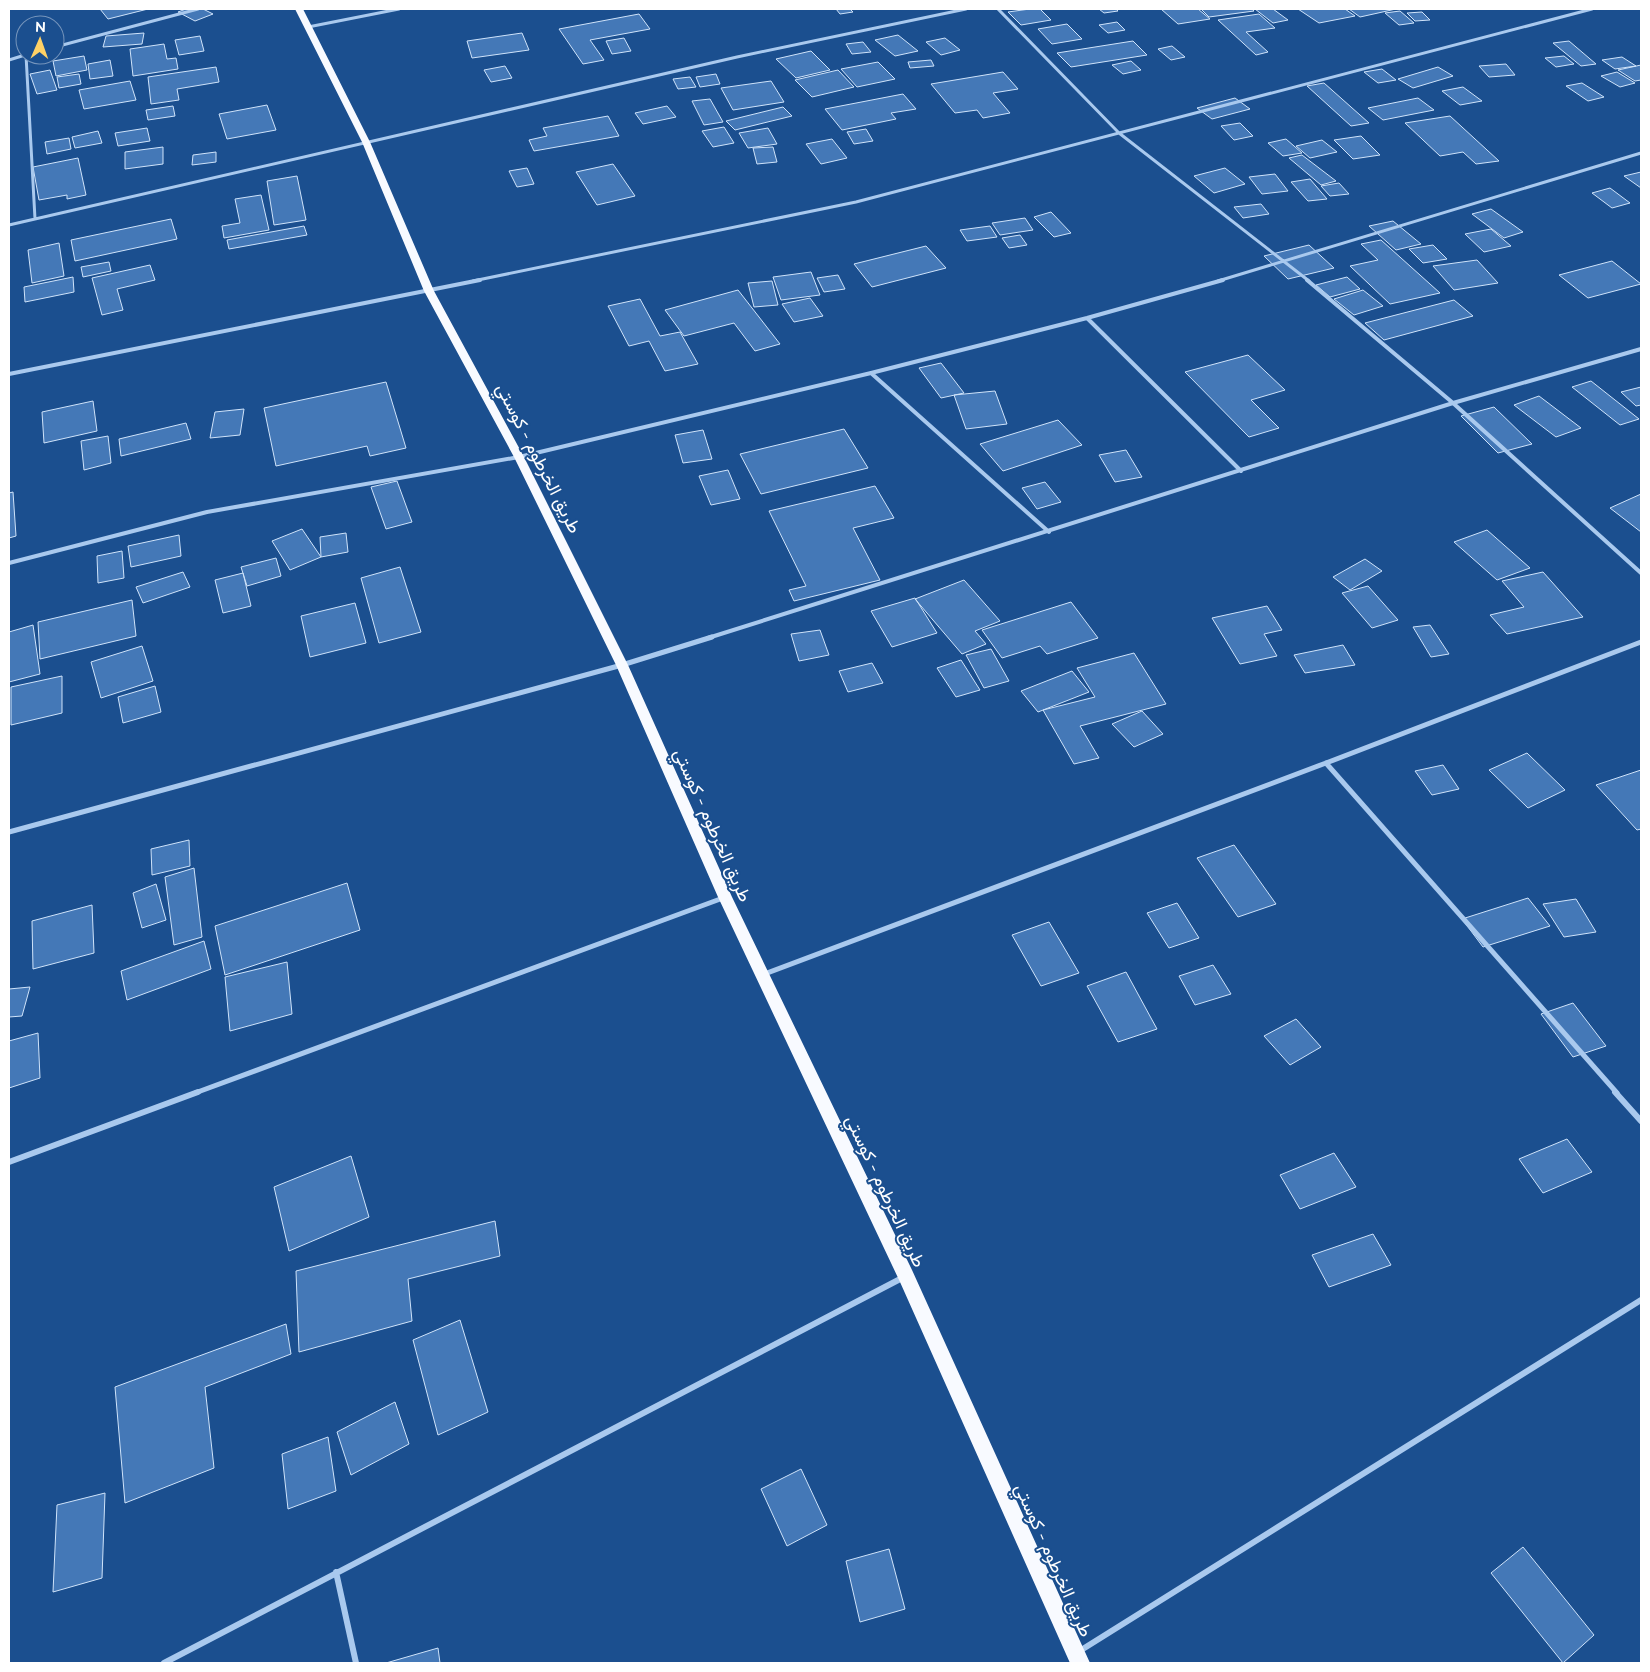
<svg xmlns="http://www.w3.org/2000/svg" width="1650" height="1672" viewBox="0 0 1650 1672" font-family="Raleway,Vazirmatn,sans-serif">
  <rect width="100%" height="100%" fill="#1b4f8f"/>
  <path fill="#4478b7" stroke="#cfe3fa" d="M100 9H148L108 19Z
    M186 9H203L213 14 195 21 178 12Z
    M836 9H850L853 12 840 14Z
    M1030 9H1040L1051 20 1021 25 1008 12Z
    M1099 9H1116L1118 11 1104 13Z
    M1161 9H1198L1210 19 1178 24Z
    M1201 9H1252L1254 11 1209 17Z
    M1255 9H1273L1288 20 1273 23Z
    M1298 9H1345L1355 16 1319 23Z
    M1349 9H1396L1360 17Z
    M1400 11 1414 23 1399 25 1385 13Z
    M1422 12 1430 20 1415 21 1407 13Z
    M639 14 650 29 590 40 604 60 583 64 559 29Z
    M1259 14 1275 28 1246 32 1268 52 1256 55 1218 20Z
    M1117 22 1125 30 1108 33 1099 25Z
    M1067 24 1082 39 1052 44 1038 29Z
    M144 33 142 44 103 47 106 36Z
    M522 33 529 50 472 58 467 41Z
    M898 35 918 51 895 56 875 40Z
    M200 36 204 51 179 55 175 40Z
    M624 38 631 51 612 54 606 41Z
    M945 38 960 50 941 55 926 42Z
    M1133 41 1147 55 1071 67 1057 53Z
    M1569 41 1596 64 1581 66 1553 43Z
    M863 42 871 52 852 54 846 44Z
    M164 44 167 59 176 58 178 69 133 76 130 49Z
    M1172 46 1185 57 1171 60 1158 49Z
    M811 51 830 70 796 78 776 59Z
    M84 56 87 70 56 76 53 61Z
    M1564 56 1574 64 1556 67 1545 58Z
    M1622 57 1636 66 1615 69 1602 60Z
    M110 60 113 76 90 79 88 64Z
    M931 60 934 66 910 68 908 62Z
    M1131 61 1141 70 1123 74 1112 65Z
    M878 62 895 79 857 87 841 69Z
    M1506 64 1515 75 1489 77 1479 66Z
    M1641 65V80L1635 81 1618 70Z
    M505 66 512 78 491 82 484 70Z
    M216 67 219 82 177 89 179 100 151 104 148 77Z
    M1438 67 1453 76 1413 88 1398 79Z
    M1382 69 1396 80 1378 83 1364 72Z
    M50 70 57 90 37 94 30 74Z
    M838 70 854 87 812 97 795 80Z
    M1003 72 1018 89 993 93 1010 113 983 118 977 110 955 113 931 84Z
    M1617 72 1635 83 1620 87 1601 76Z
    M79 74 81 84 59 88 57 77Z
    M716 74 720 84 700 87 696 77Z
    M690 77 696 87 678 89 673 79Z
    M130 81 136 100 84 109 79 90Z
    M771 81 784 102 733 110 721 88Z
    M1324 83 1369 123 1351 126 1307 86Z
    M1582 83 1604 97 1588 101 1566 86Z
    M1463 87 1482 101 1460 105 1442 91Z
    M903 94 916 109 891 113 896 119 842 130 825 109Z
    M1235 98 1250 109 1212 119 1197 108Z
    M1418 98 1434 110 1383 120 1368 108Z
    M710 99 723 122 704 125 692 101Z
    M267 105 276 130 227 139 219 114Z
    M173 106 175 116 148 120 146 110Z
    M667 106 676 117 643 124 635 113Z
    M783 107 792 116 735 130 726 121Z
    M608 116 619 136 534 151 529 140 547 136 543 128Z
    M1450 116 1499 161 1476 164 1463 152 1440 156 1405 123Z
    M1240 123 1253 136 1234 140 1221 126Z
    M724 127 734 143 713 147 702 131Z
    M147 128 150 141 118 146 115 133Z
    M768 128 777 144 748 148 739 133Z
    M866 129 873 141 854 144 847 132Z
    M98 131 102 143 75 148 72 137Z
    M1361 136 1380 155 1353 159 1334 140Z
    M69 138 71 149 47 154 45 142Z
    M832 139 847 158 821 164 806 144Z
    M1286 139 1302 153 1283 156 1268 143Z
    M1322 140 1337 152 1310 158 1296 146Z
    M163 147V164L125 169V152Z
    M773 147 777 162 757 164 753 148Z
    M216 152V162L192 165 193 155Z
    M1302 155 1336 181 1321 185 1289 158Z
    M78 158 86 195 67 199V195L39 200 33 167Z
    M613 164 635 196 597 205 576 172Z
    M527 168 534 184 517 187 509 171Z
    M1225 168 1245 184 1214 193 1194 176Z
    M1641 172V188L1624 176Z
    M1275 174 1288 191 1262 194 1249 177Z
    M297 176 306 220 274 225 267 181Z
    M1310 179 1327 199 1308 201 1291 182Z
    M1339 183 1349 194 1330 196 1321 186Z
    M1610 188 1630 203 1612 208 1592 193Z
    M261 195 269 230 224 238 222 226 240 223 235 199Z
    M1261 204 1269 214 1243 218 1234 207Z
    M1491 209 1523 232 1504 238 1472 214Z
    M1051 212 1071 233 1054 237 1034 217Z
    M1025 218 1033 230 1000 235 992 223Z
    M171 219 177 239 75 261 71 240Z
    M1393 221 1421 244 1396 250 1369 226Z
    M304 226 307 235 229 249 227 240Z
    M990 226 997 237 967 241 960 230Z
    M1491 229 1511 246 1484 252 1465 234Z
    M1020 235 1027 245 1009 248 1002 238Z
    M1381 240 1440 293 1390 304 1350 266 1378 260 1361 244Z
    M59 243 64 276 32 283 28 250Z
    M1309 245 1334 268 1288 279 1264 256Z
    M1433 245 1447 259 1423 263 1409 249Z
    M926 246 946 268 872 287 854 264Z
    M1477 260 1498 283 1454 290 1433 266Z
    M1612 261 1641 284 1588 298 1559 275Z
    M109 262 111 271 83 277 81 267Z
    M150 265 155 280 117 289 123 310 102 315 92 278Z
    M811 272 820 295 781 300 773 277Z
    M838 275 845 289 824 292 817 278Z
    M73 277 74 292 25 302 24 287Z
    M1347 277 1360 289 1330 297 1316 285Z
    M772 281 778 305 754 307 748 283Z
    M738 290 780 344 755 351 734 323 684 336 665 310Z
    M1363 290 1383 306 1354 315 1334 299Z
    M810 298 823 316 794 322 782 304Z
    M640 299 660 336 680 332 698 364 665 371 649 341 629 346 608 306Z
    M1454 300 1473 316 1384 340 1365 323Z
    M1248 355 1285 390 1251 400 1279 428 1249 437 1185 372Z
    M941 363 964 393 941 398 919 368Z
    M1591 381 1639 419 1620 425 1572 387Z
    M386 382 406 448 370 456 367 446 276 466 264 408Z
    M1641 387V405L1636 406 1621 392Z
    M995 391 1007 424 966 429 954 395Z
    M1539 396 1581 428 1556 437 1514 405Z
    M93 401 97 431 44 443 42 412Z
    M1494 407 1532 444 1498 453 1461 416Z
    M244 409 240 435 210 438 215 412Z
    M1058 420 1082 445 1003 471 980 444Z
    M186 423 191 439 121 456 119 439Z
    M844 429 868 468 761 494 740 454Z
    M703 430 712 459 683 463 675 435Z
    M108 436 111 463 84 470 81 441Z
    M1126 450 1142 477 1115 482 1099 455Z
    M728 470 740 499 711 505 699 476Z
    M397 481 412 522 386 529 371 487Z
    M1045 482 1061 502 1037 509 1022 488Z
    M875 486 894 518 853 528 880 580 794 601 789 590 806 586 769 511Z
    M13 492 16 536 9 538V493Z
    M1641 494V532L1610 508Z
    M302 529 321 557 290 570 272 541Z
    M1487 530 1530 568 1497 580 1454 542Z
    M346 533 348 552 321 557 320 537Z
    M179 535 181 556 131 567 128 546Z
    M122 551 124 578 98 583 97 556Z
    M276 558 281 576 247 586 241 567Z
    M1365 559 1382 571 1350 590 1333 577Z
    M400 567 421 632 379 643 361 578Z
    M183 572 190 587 143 603 136 587Z
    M1543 572 1583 617 1507 634 1490 615 1524 607 1502 581Z
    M243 573 251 606 223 613 215 580Z
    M964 580 1000 621 975 631 986 644 962 654 915 599Z
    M1368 586 1398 620 1372 628 1342 593Z
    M915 598 937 633 892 647 871 611Z
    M132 600 136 636 40 659 38 622Z
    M1071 602 1098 638 1047 654 1040 646 1002 658 982 630Z
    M355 603 366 643 310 657 301 616Z
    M1267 606 1282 630 1264 634 1277 656 1240 664 1212 618Z
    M33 625 40 674 9 682V632Z
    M1430 625 1449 654 1431 657 1413 627Z
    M820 630 829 655 799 661 791 634Z
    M1343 645 1355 665 1305 673 1294 655Z
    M142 646 153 681 101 698 91 662Z
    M991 649 1009 681 984 688 966 655Z
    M1134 653 1166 704 1080 726 1099 758 1074 764 1043 710 1095 697 1077 668Z
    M961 660 980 690 956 697 937 668Z
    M872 663 883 683 848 692 839 671Z
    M1072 671 1089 692 1038 712 1021 691Z
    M62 676V713L11 725V687Z
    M155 686 161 712 123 723 118 697Z
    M1142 711 1163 734 1134 747 1112 724Z
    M1527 753 1565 790 1528 808 1489 770Z
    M1443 765 1459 789 1432 795 1415 771Z
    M1641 770V829L1637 830 1596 785Z
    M189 840 190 866 152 875 151 849Z
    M1234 845 1276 904 1238 917 1197 858Z
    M194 868 202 937 174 945 165 877Z
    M347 883 360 930 225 975 215 926Z
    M156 884 166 920 142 928 133 893Z
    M1528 898 1550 926 1483 947 1462 919Z
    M1576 899 1596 932 1564 937 1543 904Z
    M1177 903 1199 938 1169 948 1147 913Z
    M92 905 94 953 33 969 32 921Z
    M1049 922 1079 973 1041 986 1012 935Z
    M204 941 211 969 127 1000 121 971Z
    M287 962 292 1014 230 1031 225 977Z
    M1213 965 1231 994 1195 1005 1179 976Z
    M1126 972 1157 1029 1118 1042 1087 986Z
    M30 987 22 1016 9 1017V989Z
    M1573 1003 1606 1046 1573 1057 1541 1014Z
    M1296 1019 1321 1047 1290 1065 1264 1036Z
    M38 1033 40 1078 9 1088V1041Z
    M1567 1139 1592 1172 1543 1193 1519 1159Z
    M1334 1153 1356 1187 1300 1209 1280 1175Z
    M351 1156 369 1217 289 1251 274 1187Z
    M495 1221 500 1256 408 1279 412 1321 299 1352 296 1271Z
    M1373 1234 1391 1265 1329 1287 1312 1255Z
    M460 1320 488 1412 438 1435 413 1340Z
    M286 1324 291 1354 205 1387 214 1468 125 1503 115 1387Z
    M395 1402 409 1444 351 1475 337 1432Z
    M328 1437 336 1491 288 1509 282 1454Z
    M801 1469 827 1525 787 1546 761 1489Z
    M105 1493 102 1578 53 1592 57 1505Z
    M1523 1547 1594 1635 1563 1663 1491 1573Z
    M889 1549 905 1609 860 1622 846 1561Z
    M438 1648 440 1663H386Z"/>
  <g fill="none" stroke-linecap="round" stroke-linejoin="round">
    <path stroke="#a9c9ee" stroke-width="3" d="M998 9 1119 133 1309 281
      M308 27 399 9
      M55 47 198 9
      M26 55 35 219
      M9 60 25 55
      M9 225 737 57 966 9
      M473 281 856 202 1592 9
      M1218 281 1641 153"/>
    <path stroke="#a9c9ee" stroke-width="4" d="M1307 280 1453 403 1641 573
      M1087 318 1241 471
      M871 373 1049 532
      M9 374 480 280
      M9 563 207 512 519 457 871 373 1087 318 1223 280
      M708 638 1453 403 1641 349"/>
    <path stroke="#a9c9ee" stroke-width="5" d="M1326 763 1617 1093
      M9 832 622 665 712 637
      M762 975 1326 763 1641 642
      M195 1093 723 898"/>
    <path stroke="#a9c9ee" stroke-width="6" d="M1615 1092 1641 1121
      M9 1162 198 1092
      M336 1572 356 1663
      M1078 1652 1641 1300
      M164 1663 904 1277"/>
    <path fill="#f8faff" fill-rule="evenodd" d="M295 9H303L370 142 434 291 524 457 628 665 732 897 912 1270 1090 1663H1070L900 1282 718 897 616 665 514 457 424 291 362 142Z"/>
  </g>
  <g text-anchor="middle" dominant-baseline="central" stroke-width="4" stroke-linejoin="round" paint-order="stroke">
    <g font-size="18" fill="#fff" stroke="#1b4f8f">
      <text transform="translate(539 458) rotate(63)">طريق الخرطوم - كوستي</text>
      <text transform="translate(713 825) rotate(66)">طريق الخرطوم - كوستي</text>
      <text transform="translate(886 1191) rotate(65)">طريق الخرطوم - كوستي</text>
      <text transform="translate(1054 1560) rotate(66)">طريق الخرطوم - كوستي</text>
    </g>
  </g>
  <rect width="1650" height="1672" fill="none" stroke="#ffffff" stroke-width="20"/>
  <g transform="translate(40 40) rotate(2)"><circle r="24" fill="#1b4f8f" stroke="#7695bc"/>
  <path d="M0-4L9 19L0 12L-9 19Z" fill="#ffd166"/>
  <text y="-8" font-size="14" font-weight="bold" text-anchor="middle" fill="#ffffff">N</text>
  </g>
</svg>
